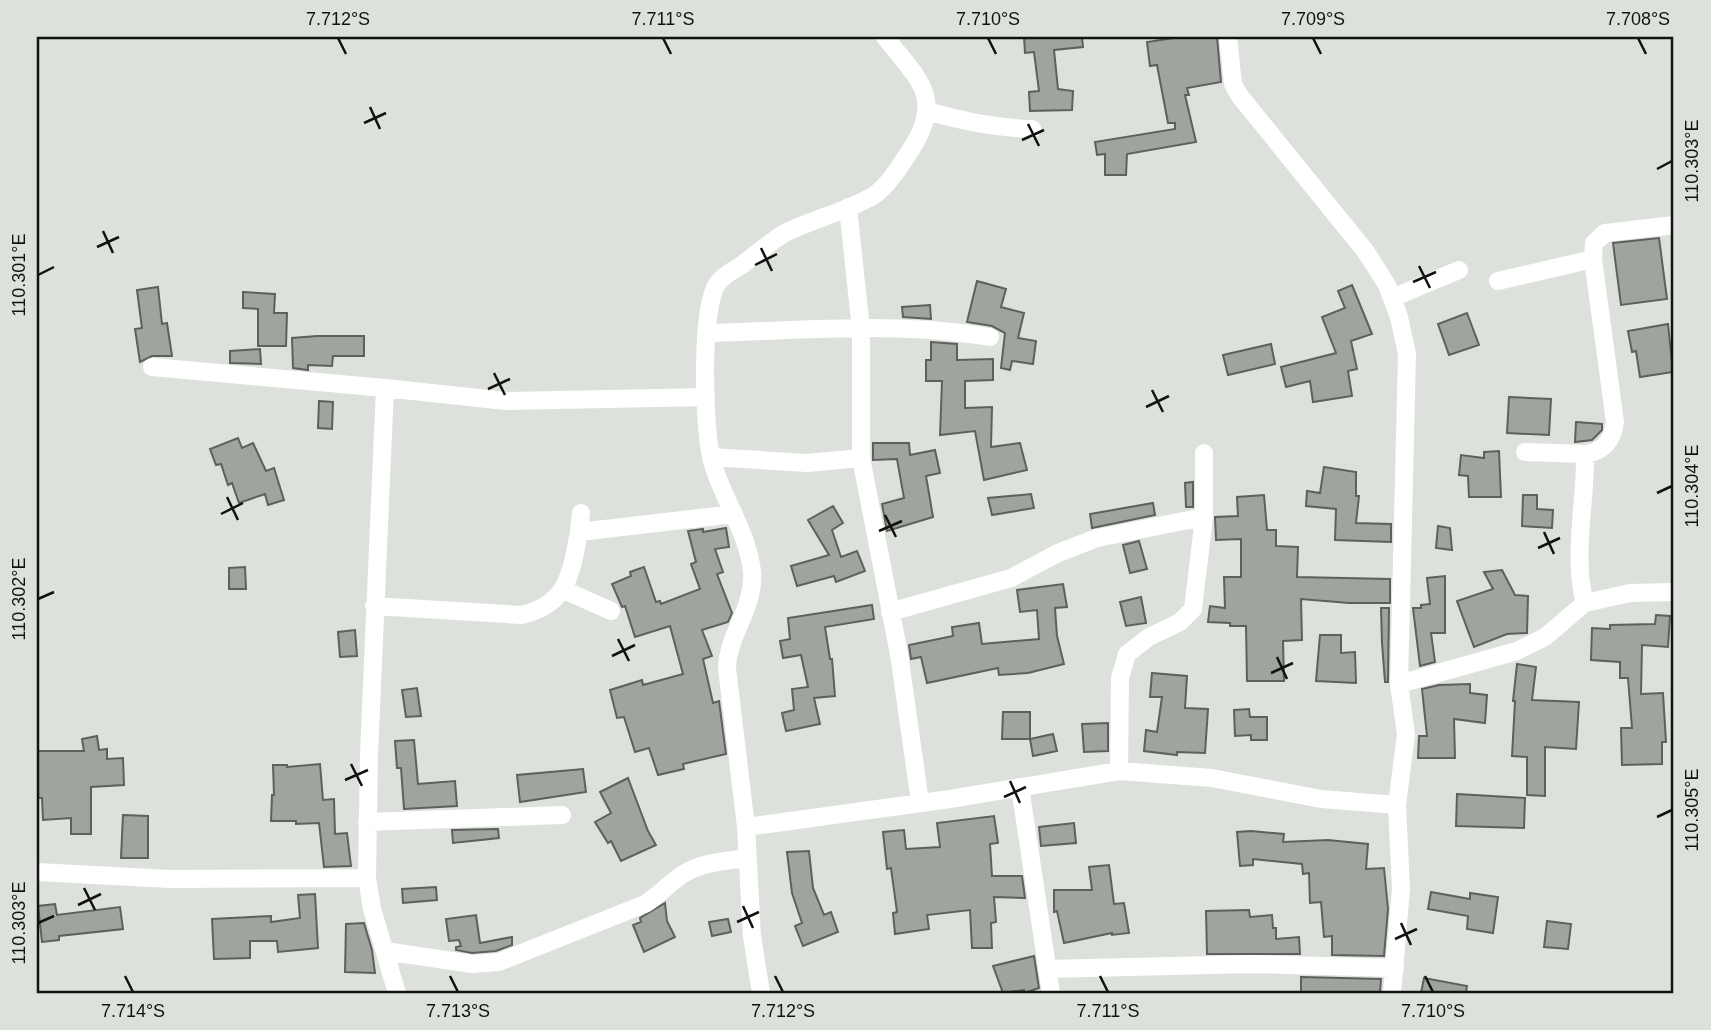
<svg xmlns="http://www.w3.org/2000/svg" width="1711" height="1030" viewBox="0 0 1711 1030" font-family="Arial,sans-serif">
  <rect width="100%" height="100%" fill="#dde1db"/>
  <path fill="#9fa49e" stroke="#5d615c" stroke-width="2" d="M1024 37H1082L1083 47 1054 50 1058 89 1073 91 1072 110 1030 111 1029 92 1039 91 1034 52 1025 53Z
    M1180 37H1217L1221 82 1187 88 1189 95H1185L1196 142 1127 154 1126 175H1105V154L1097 155 1095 142 1175 129V123H1168L1157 65 1150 66 1147 42Z
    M1659 238 1667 299 1621 305 1613 243Z
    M977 281 1006 289 1001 307 1024 313 1018 338 1036 341 1033 364 1012 361 1010 370 1001 368 1005 333 992 326 967 322Z
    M1352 285 1372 334 1351 341 1357 369 1348 371 1352 396 1313 402 1310 381 1286 387 1281 367 1336 353 1322 317 1345 308 1338 291Z
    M158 287 162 324 167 323 172 356H152L140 362 135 329 142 328 137 290Z
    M243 292 275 294 274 313H287L286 346H258V309L243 308Z
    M930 305 931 319 903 317 902 307Z
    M1467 313 1479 345 1449 355 1438 324Z
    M1668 324 1673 372 1640 377 1636 351 1632 352 1628 331Z
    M317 336H364V356H333L332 366 308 365V370L293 368 292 338Z
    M931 342 957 344V360L993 359V380L965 381V408L992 407 991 447 1020 443 1027 470 984 480 975 431 940 435 942 381H926V360H931Z
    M1271 344 1275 364 1228 375 1223 355Z
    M260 349 261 364 230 363V351Z
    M1509 397 1551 399 1549 435 1507 433Z
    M319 401 333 402 332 429 318 428Z
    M1576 422 1602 424V430L1592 440 1575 442Z
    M238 438 242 448 253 443 266 471 274 468 284 500 268 505 265 494 239 503 232 483 228 485 221 464 216 465 210 449Z
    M873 443H909L910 455 935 450 940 473 926 476 933 517 887 531 882 504 904 498 897 459 873 460Z
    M1499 451 1501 497H1469L1468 476 1459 475 1461 455 1484 458V452Z
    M1324 467 1356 472V496H1359L1356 523 1391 524V542L1335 540 1336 509 1306 506 1307 491 1320 493Z
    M1193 482V507H1186L1185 483Z
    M1031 494 1034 508 992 515 988 498Z
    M1264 495 1267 530H1276V546L1298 547 1297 577 1390 579V603H1349L1301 599 1302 640 1283 641 1284 681H1247L1246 626H1230V623L1208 622 1210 606 1225 608 1224 577H1241V539L1216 540 1215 517 1238 516 1237 497Z
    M1523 495H1537V509L1553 510 1552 528 1522 526Z
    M1153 503 1155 515 1092 528 1090 514Z
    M833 506 843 523 832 530 841 557 857 551 865 571 836 582 834 576 797 586 791 566 829 555 808 520Z
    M1438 526 1450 528 1452 550 1436 548Z
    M726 528 729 547 715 549 723 572 717 574 732 613 728 622 702 630 712 656 703 659 713 703 719 701 726 754 683 764 684 769 658 775 649 748 635 752 624 717 617 718 610 690 642 680 643 685 683 674 670 626 635 637 625 606 622 607 612 584 631 576 630 572 644 567 656 602 660 601 661 604 700 589 691 564 696 562 688 531 703 529V532Z
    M1139 541 1147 569 1130 573 1123 545Z
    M245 567 246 589H229V568Z
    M1502 570 1515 595 1528 596 1527 633 1507 634 1474 647 1457 601 1493 589 1484 572Z
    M1445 576V633H1431L1435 662 1420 666 1413 608H1421V605L1430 604 1427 578Z
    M1063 584 1067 607 1055 608 1057 636 1064 664 1028 673 999 675 998 668 927 683 921 657 911 659 909 645 953 636 952 627 979 623 982 644 1039 639 1037 610 1020 612 1017 590Z
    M1141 597 1146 623 1126 626 1120 602Z
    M872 605 874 619 825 627 830 659H832L835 696 814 698 820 724 786 731 782 713 794 710 792 689 808 687 801 655 783 658 780 641 790 639 788 618Z
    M1381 608H1389L1388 682H1385L1382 643Z
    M1656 615 1670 616 1668 647 1642 645 1641 694 1663 693 1666 742H1662V764L1622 765 1621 728H1632L1628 678H1620V662L1591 660 1592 628 1610 629V625L1655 624Z
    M355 630 357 656 340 657 338 632Z
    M1320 635H1341V653L1355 652 1356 683 1316 681Z
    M1517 664 1536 667 1532 700 1579 702 1576 749 1545 747V796L1527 795V757L1512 756 1515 701H1513Z
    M1152 673 1187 676 1185 708 1208 709 1205 753 1177 752V755L1144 751 1146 730 1157 732 1162 697H1150Z
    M1470 684V693L1487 695 1485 723 1454 719 1455 758H1418L1419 736H1427L1422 689 1439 685Z
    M417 688 421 716 406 717 402 690Z
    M1249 709 1250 717H1267V740H1251V735L1235 736 1234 710Z
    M1003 712H1030V739H1002Z
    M1108 723V751L1084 752 1082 724Z
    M1053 734 1057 751 1033 756 1030 739Z
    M97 736 99 750 107 749V759L123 758 124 785 91 787V834H71V818L43 820 42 798H37V751H84L82 739Z
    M414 740 418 784 455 781 457 806 404 809 401 768H397L395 741Z
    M320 764 323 800 334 799 335 834 347 833 351 866 324 867 319 823 296 824V821H271L272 795H274L273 765H287V767Z
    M583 769 586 792 520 802 517 775Z
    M628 778 648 831 656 845 621 861 611 841 608 843 595 822 611 813 600 792Z
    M1457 794 1525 798 1524 828 1456 826Z
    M123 815 148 816V858H121Z
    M994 816 998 843 990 844 992 876H1022L1025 898 994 897 996 922 991 923 992 948H972L970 910 927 915 929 929 895 934 893 913 897 912 891 868 887 869 883 832 904 830 906 849 940 847 937 823Z
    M1074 823 1076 843 1041 846 1039 827Z
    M498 829 499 838 453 843 452 830Z
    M1251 831 1284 834 1283 842 1328 840 1368 844 1366 869 1384 868 1388 909 1384 956 1332 955V936L1324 937 1321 902 1310 903 1309 873 1303 874 1302 864 1253 859V865L1240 866 1237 832Z
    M809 851 813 888 824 915 831 912 838 932 803 946 795 926 802 923 792 893 787 852Z
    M1109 865 1114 904 1124 903 1129 933 1112 935V933L1064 943 1057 911 1054 912V890H1092L1089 867Z
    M436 887 437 900 403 903 402 889Z
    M1431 892 1470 899V893L1498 897 1493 933 1467 929 1468 916 1428 909Z
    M315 894 318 948 278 952 277 941H250V958L214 959 212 919 271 916V922L300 918 298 895Z
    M665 903 667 921 675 937 644 952 633 925 641 922 640 918Z
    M55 904 57 915 120 907 123 929 59 936V940L42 942 38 906Z
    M1249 910 1250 917 1272 915 1273 928H1276V939L1299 937 1300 954H1207L1206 911Z
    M476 915 480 943 512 937V945L496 951 472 953 456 950V947L461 946 459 940 449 941 446 919Z
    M728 919 731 932 712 936 709 922Z
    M1547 921 1571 924 1568 949 1544 947Z
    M364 923 372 950 375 973 345 972 346 924Z
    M1034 956 1039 988 1024 993V990L1003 993 993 966Z
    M1301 977 1381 979 1380 993H1301Z
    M1424 978 1467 986 1466 993H1421Z"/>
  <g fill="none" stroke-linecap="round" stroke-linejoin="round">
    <path stroke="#fff" stroke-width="18" d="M1228 37 1233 84 1239 95 1366 252 1387 285 1399 317 1407 354 1399 684
      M927 111C963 121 995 128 1032 129
      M848 207 861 330V458L899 654 920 802
      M1498 281 1593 259
      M1392 298 1459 270
      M706 333C800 331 897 321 990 337
      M152 367 385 388
      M1525 452 1585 454C1603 452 1613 440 1615 422L1593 259 1594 243 1605 233 1674 225
      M1204 453V517
      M711 457 807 463 861 458
      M579 532 581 513
      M564 590 611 611
      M1585 603C1572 558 1586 501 1585 454
      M374 606 521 615C568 605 571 573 579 532L734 514
      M890 612 1011 578 1058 553 1097 538 1204 517 1193 609 1180 622 1149 637 1127 654 1120 678 1119 771
      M1020 787 1051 993
      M367 822 562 815
      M746 827 950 799 1119 771 1212 778 1321 799 1397 805 1406 734 1399 684 1517 651 1545 637 1585 603 1630 593 1674 592
      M37 872 170 879 367 878 369 754 385 388 506 401 706 397
      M367 878 372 909 397 993
      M385 951 472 964 499 962 645 904C660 895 671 881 685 873 703 862 727 861 747 858
      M1047 969 1252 964 1395 968
      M761 993 752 936 746 827 727 668C728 634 755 607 752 572 748 531 720 496 711 457 704 425 700 311 717 284 722 276 734 270 742 265 756 254 770 242 785 233 813 219 845 212 873 196 888 186 900 166 910 151 945 98 919 80 885 37
      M1392 993 1401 889 1397 805"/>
  </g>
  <path fill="none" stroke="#121311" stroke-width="2.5" d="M338 38 346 54M663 38 671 54M988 38 996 54M1313 38 1321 54M1638 38 1646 54M370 107 380 129M364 123 386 113M1028 124 1039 146M1022 140 1044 130M1657 169 1672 161M103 231 113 253M97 247 119 237M761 248 772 271M755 265 777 254M1419 266 1430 288M38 275 54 267M1413 282 1436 272M494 373 505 395M488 389 510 379M1152 390 1163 412M1146 407 1169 396M1657 493 1672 486M227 497 238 520M221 514 243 503M885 515 896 537M879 531 902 521M1544 532 1554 554M1538 548 1560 538M38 599 54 592M618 639 629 661M612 656 635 645M1277 657 1287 679M1271 673 1293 663M351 764 362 786M345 780 368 770M1010 781 1020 803M1004 797 1026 787M1657 817 1672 810M84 888 95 910M78 905 101 894M743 906 753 928M737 922 759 912M38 923 54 916M1401 923 1411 945M1395 939 1417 929M125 976 133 992M450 976 458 992M775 976 783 992M1100 976 1108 992M1425 976 1433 992"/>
  <rect width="1711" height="1030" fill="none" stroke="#dde1db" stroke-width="77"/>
  <rect x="38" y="38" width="1634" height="954" fill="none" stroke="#121311" stroke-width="2.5"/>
  <g font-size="18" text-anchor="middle" fill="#121311">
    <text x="338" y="25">7.712°S</text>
    <text x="663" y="25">7.711°S</text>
    <text x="988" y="25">7.710°S</text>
    <text x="1313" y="25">7.709°S</text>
    <text x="1638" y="25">7.708°S</text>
    <text transform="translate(1692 161) rotate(-90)" y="6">110.303°E</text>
    <text transform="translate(19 275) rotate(-90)" y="6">110.301°E</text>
    <text transform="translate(1692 486) rotate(-90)" y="6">110.304°E</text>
    <text transform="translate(19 599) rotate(-90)" y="6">110.302°E</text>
    <text transform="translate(1692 810) rotate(-90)" y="6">110.305°E</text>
    <text transform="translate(19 923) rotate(-90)" y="6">110.303°E</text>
    <text x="133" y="1017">7.714°S</text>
    <text x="458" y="1017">7.713°S</text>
    <text x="783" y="1017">7.712°S</text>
    <text x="1108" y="1017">7.711°S</text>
    <text x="1433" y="1017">7.710°S</text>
  </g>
</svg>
